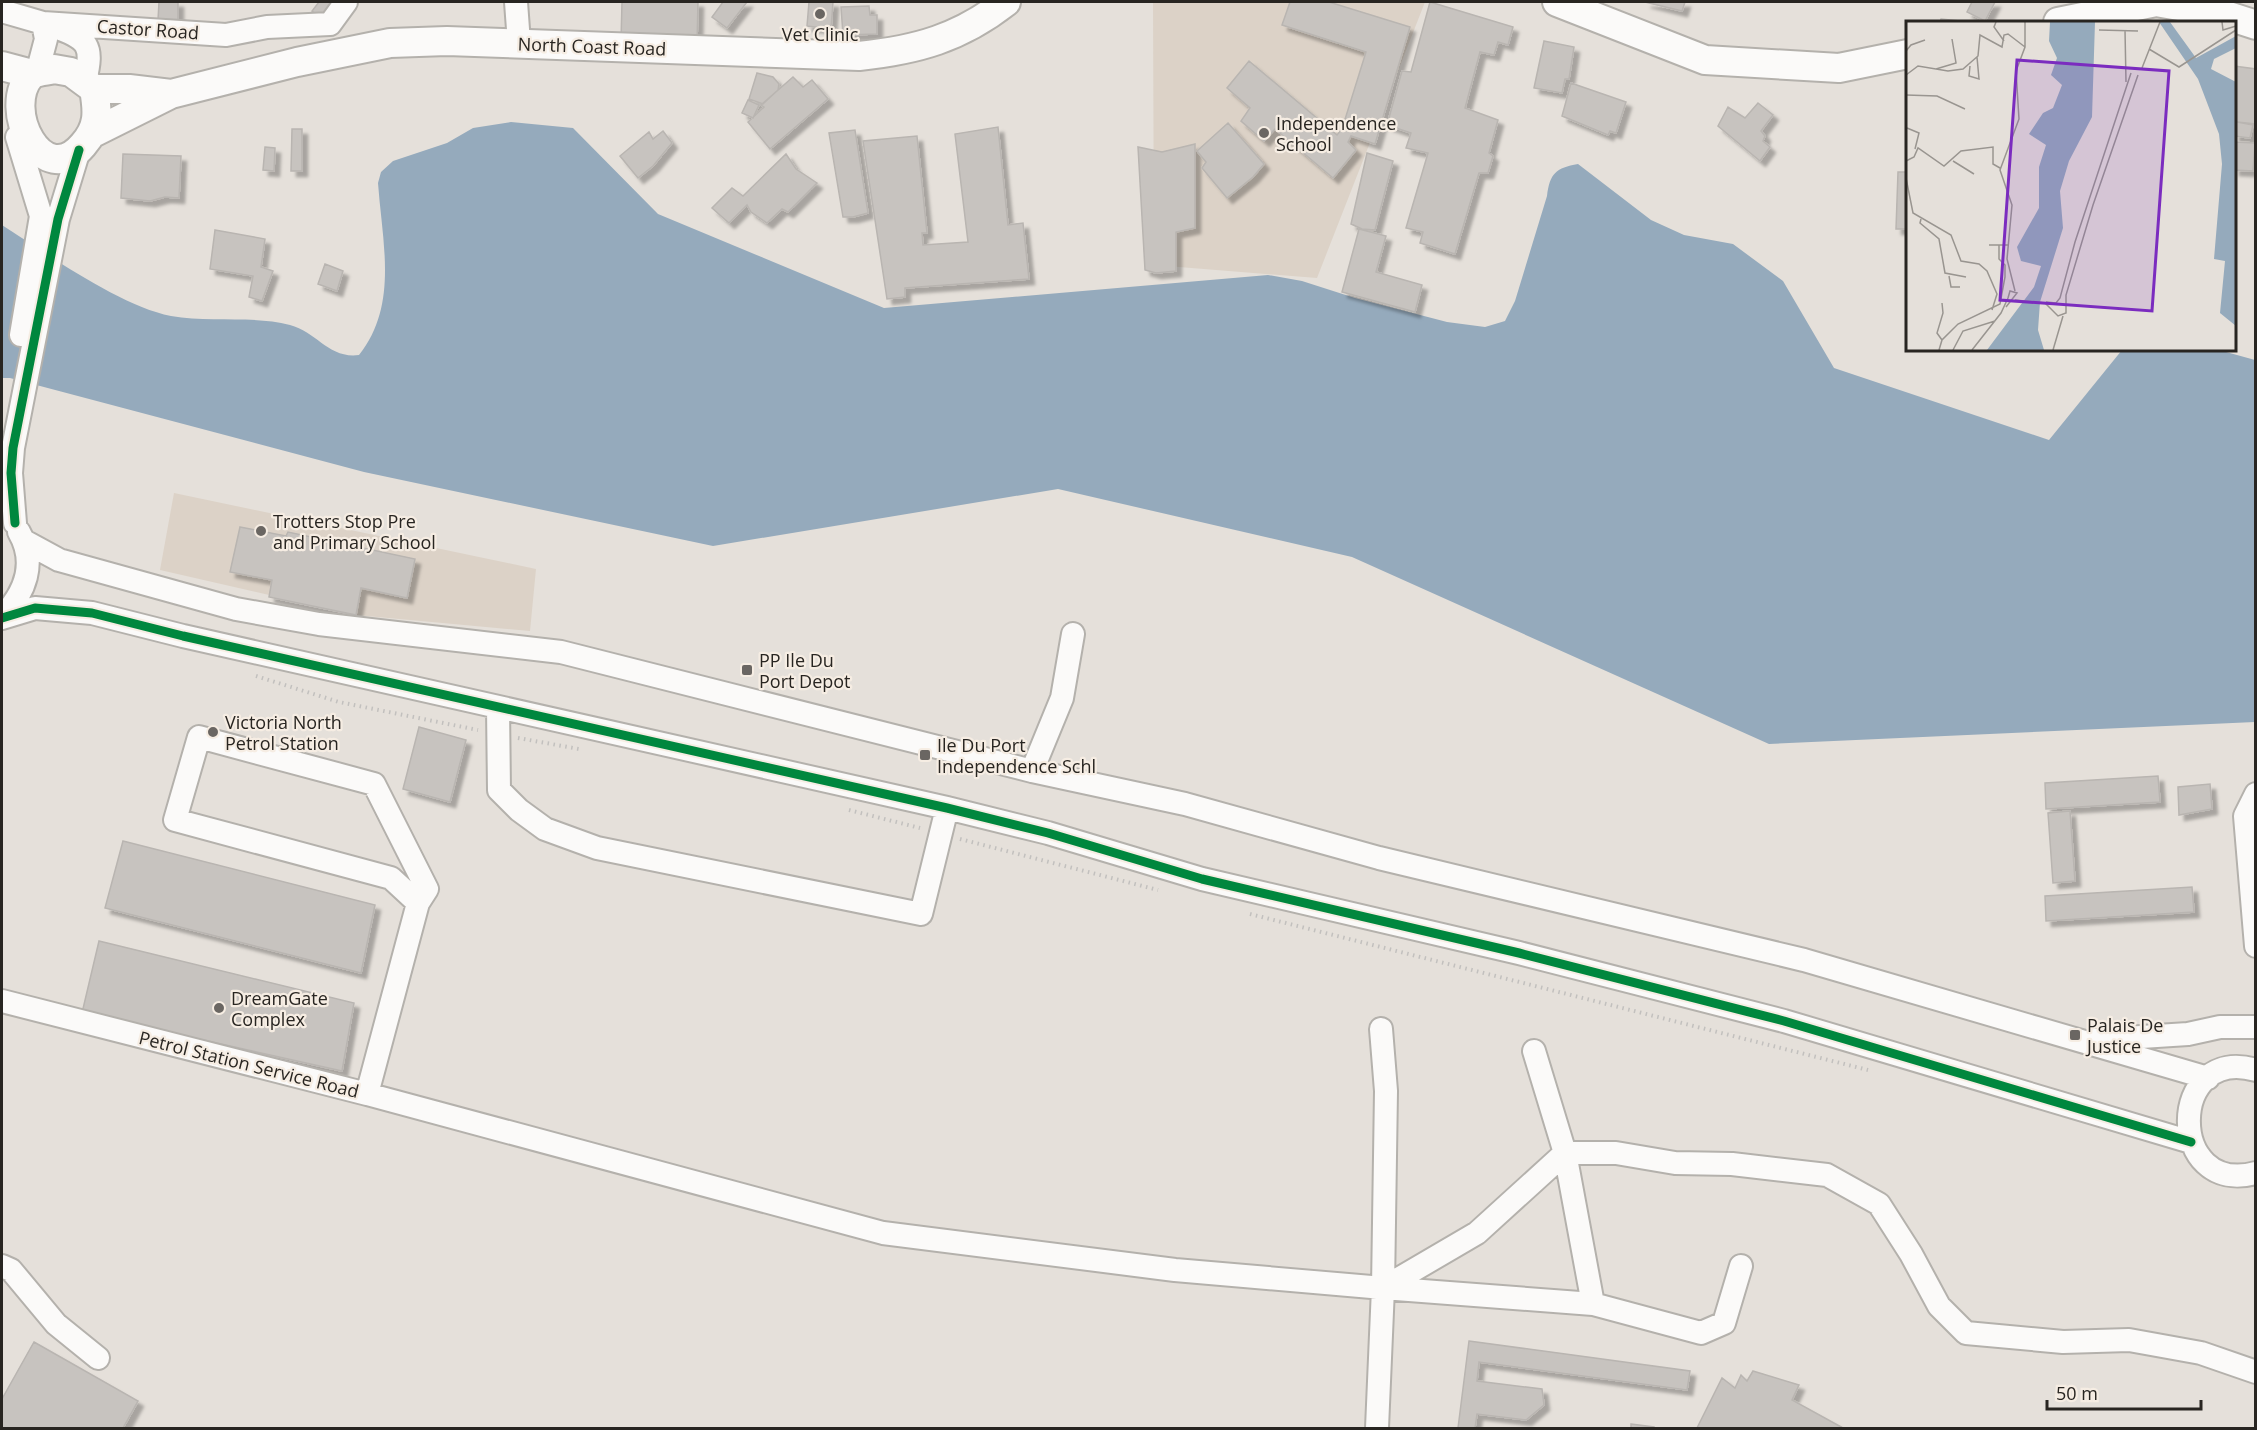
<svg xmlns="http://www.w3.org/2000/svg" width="2257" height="1430" viewBox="0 0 2257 1430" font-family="'Open Sans',sans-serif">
  <defs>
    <filter id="shadow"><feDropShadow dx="5.5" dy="5.5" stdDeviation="1.5" flood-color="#0004"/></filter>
  </defs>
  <rect width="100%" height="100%" fill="#e5e0da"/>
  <path fill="#dcd2c7" d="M1153 2H1425L1317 278 1154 265Z
    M174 493 536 569 530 631 356 615 160 570Z"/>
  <path fill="#95aabc" d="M511 122 573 128 658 214 884 308 1268 275 1302 281 1355 298 1447 322 1485 327 1505 321 1515 301 1547 196C1550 173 1556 168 1578 164L1651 220 1684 235 1733 244 1783 281 1834 368 2049 440 2122 350H2219L2255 360V722L1769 744 1352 557 1058 489 713 546 364 472 10 378H2V225C47 254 120 306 171 316 210 323 252 315 290 325 317 332 329 359 359 355 399 305 382 241 378 183L381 172 393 161 447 143 473 128Z"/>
  <path fill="#c7c3bf" stroke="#b9b5b1" stroke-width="1.5" filter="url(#shadow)" d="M159 2H178V20H158Z
    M319 2H335L324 20 312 11Z
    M622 2H698L697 43 621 41Z
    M723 2H747L727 28 712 17Z
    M809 2H833L831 29 807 26Z
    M1290 2H1329L1410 27 1375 144 1351 136 1348 142 1356 150 1333 178 1275 129 1264 141 1241 121 1250 108 1227 88 1249 61 1337 135 1342 129 1366 52 1282 25Z
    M1430 2 1513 27 1508 45 1498 42 1494 55 1480 52 1465 108 1498 120 1489 153 1493 156 1488 173H1479L1455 254 1420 243 1423 232 1406 228 1428 153 1406 148 1411 133 1387 125 1402 71 1411 72Z
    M1645 2H1685L1682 11Z
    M1972 2H1995L1985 21 1967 12Z
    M869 6 870 15H877V34L843 35 841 7Z
    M1941 19 1960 21 1940 22Z
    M1544 41 1574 47 1569 79H1565L1562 93 1534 88Z
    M2234 66 2256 69V124L2237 122 2253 125 2250 138 2234 136Z
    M757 73 773 77 779 84 778 90 763 104 749 99Z
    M793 77 803 87 812 80 828 99 770 149 748 122 764 107 761 105Z
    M1571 83 1626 102 1616 133 1610 131 1608 135 1562 116Z
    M748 100 759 105 753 118 742 113Z
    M1758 103 1773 115 1761 131 1765 136 1763 141 1770 147 1760 161 1718 126 1728 107 1745 118Z
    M1228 123 1264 164 1253 177 1227 198 1202 168 1206 162 1197 151Z
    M998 127 1008 225 1023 223 1029 279 905 288V297L887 299 863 141 917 136 927 233H922L923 245 968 242 955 134Z
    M292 129H302V171H291Z
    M855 130 868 213 853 217H843L829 133Z
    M663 131 672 143 653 166 638 178 620 156 649 132 653 139Z
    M2234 142 2255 143 2253 171 2234 170Z
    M1195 144V228L1176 232V271L1156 273 1145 270 1138 147 1162 152Z
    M265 147 275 148 274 171 263 170Z
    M1367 153 1393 161 1375 230 1362 229 1351 224Z
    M123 154 181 156 179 198 165 197 150 201 121 198Z
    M786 154 796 169 817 183 788 212 782 209 767 223 751 212 747 205 729 223 712 208 732 188 743 196Z
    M1898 172H1908V229H1896Z
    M1359 229 1386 236 1376 272 1422 285 1415 312 1342 292Z
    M215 230 265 239 261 267 273 271 262 301 249 297 253 276 210 269Z
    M325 264 343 271 337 291 318 284Z
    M240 527 286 536 288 532 415 559 407 598 361 588 356 615 269 597 272 580 230 572Z
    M419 727 466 740 450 802 403 789Z
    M2158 776 2160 802 2046 809 2045 783Z
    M2210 784 2212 809 2179 815 2178 787Z
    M2070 811 2075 881 2053 883 2048 813Z
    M123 841 375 905 361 973 105 908Z
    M2192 887 2194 912 2046 921 2045 896Z
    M99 941 354 1003 342 1071 82 1013Z
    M1469 1341 1690 1371 1687 1390 1479 1362 1477 1381 1542 1389 1544 1405 1526 1420 1477 1414 1475 1428H1458Z
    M34 1342 138 1401 123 1428H2V1399Z
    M1753 1371 1799 1385 1792 1400 1843 1428H1697L1722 1378 1735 1388 1741 1375 1747 1381Z
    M1631 1424 1654 1427V1428H1631Z"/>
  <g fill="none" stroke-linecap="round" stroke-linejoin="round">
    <defs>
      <path id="minor" d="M516 2 519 43
        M2 11 43 23 226 35 267 27 330 24 346 2
        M55 27C88 39 94 45 85 81
        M37 73 46 39 43 23
        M17 137 41 216 21 335
        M15 523 11 473 13 448 58 219 79 150
        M24 541 59 560 236 609 319 624 561 652 1032 771 1185 804 1379 858 1804 960 2208 1078
        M2 617C25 593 37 563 19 532
        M2 618 35 608 92 613 183 636 947 808 1048 833 1202 879 1519 953 1784 1021 2191 1142
        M498 708 499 790 519 810 545 829 597 848 921 914 947 808
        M1032 771 1062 698 1073 634
        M2256 794 2245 816 2256 946
        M2 1001 367 1094 418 903 391 878 175 820 199 737 374 784 427 889 418 903
        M2094 1040 2188 1034 2220 1027H2256
        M2256 1070C2167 1044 2166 1197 2256 1173
        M367 1094 883 1233 1175 1270 1383 1288 1386 1091 1381 1029
        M2 1266 11 1270 56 1324 98 1358
        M1741 1266 1724 1323 1701 1333 1593 1304 1565 1153H1616L1675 1163 1732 1164 1827 1175 1879 1204 1911 1254 1939 1306 1966 1333 2063 1342 2129 1340 2201 1353 2256 1372
        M1383 1288 1593 1304
        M1377 1428 1383 1288 1477 1233 1565 1153 1534 1051"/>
      <path id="major" d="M1557 2 1705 60 1839 68 1908 54
        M2058 22 2156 2 2219 13 2256 25
        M2 66 32 74
        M54 69 71 72 94 89C98 112 99 127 83 145 43 192 0 109 31 75 37 71 47 71 54 69Z
        M94 89H129L171 94
        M93 133 171 94 297 62 390 43 447 41 859 56C917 50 960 38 1006 2"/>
    </defs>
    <use href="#minor" stroke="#b4b1ac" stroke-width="26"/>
    <use href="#major" stroke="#b4b1ac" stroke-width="32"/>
    <path stroke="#c2c0be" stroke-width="4" stroke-dasharray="1.5 4.5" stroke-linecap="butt" d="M256 676 339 702 478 730
      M518 738 579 749
      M849 810 920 828
      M960 839 1158 890
      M1250 914 1868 1070"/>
    <use href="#minor" stroke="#fbfaf9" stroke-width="22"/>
    <use href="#major" stroke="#fbfaf9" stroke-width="28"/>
    <defs>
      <path id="cycleway" d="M15 523 11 473 13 448 58 219 79 150
        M2 618 35 608 92 613 183 636 947 808 1048 833 1202 879 1519 953 1784 1021 2191 1142"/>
    </defs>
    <use href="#cycleway" stroke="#f6ede3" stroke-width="13"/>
    <use href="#cycleway" stroke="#00873e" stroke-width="9"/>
  </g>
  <g fill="#6a6662" stroke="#f6ede3" stroke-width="2">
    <circle cx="820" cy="14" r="6"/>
    <circle cx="1264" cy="133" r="6"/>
    <circle cx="261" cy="531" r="6"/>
    <rect x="741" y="664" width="12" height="12" rx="3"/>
    <circle cx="213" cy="732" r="6"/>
    <rect x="919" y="749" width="12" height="12" rx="3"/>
    <circle cx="219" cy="1008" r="6"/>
    <rect x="2069" y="1029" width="12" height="12" rx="3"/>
  </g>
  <g text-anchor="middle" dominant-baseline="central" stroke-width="4.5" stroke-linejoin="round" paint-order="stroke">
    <g font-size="18" fill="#282521" stroke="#f6ede3">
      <text transform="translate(148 29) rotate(4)">Castor Road</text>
      <text transform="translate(592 46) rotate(2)">North Coast Road</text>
      <text transform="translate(249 1064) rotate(14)">Petrol Station Service Road</text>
    </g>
    <g font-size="18" fill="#282521" stroke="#f6ede3" text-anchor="start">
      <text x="820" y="34" text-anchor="middle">Vet Clinic</text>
      <text x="1276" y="123">Independence<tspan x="1276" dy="21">School</tspan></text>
      <text x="273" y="521">Trotters Stop Pre<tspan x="273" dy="21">and Primary School</tspan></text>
      <text x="759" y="660">PP Ile Du<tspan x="759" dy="21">Port Depot</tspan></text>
      <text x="225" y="722">Victoria North<tspan x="225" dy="21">Petrol Station</tspan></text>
      <text x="937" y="745">Ile Du Port<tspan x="937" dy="21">Independence Schl</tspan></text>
      <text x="231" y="998">DreamGate<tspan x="231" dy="21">Complex</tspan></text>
      <text x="2087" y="1025">Palais De<tspan x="2087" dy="21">Justice</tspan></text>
    </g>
  </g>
  <g transform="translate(1906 21)">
    <rect width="330" height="330" fill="#e5e0da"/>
    <path d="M144 1H189L186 96 163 140 154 170 157 207 134 281 132 309 138 329H81L128 266 135 245 115 240 111 226 133 187V146L140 124 123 113 137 92 147 87 156 64 145 54 151 37 143 20ZM253 1H264L290 37 330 15V27L308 38 305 48 330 61V305L314 292 319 240 308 238 316 143 313 113 292 58Z" fill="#95aabc"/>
    <path fill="none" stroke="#999590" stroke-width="1.5" d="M90 1 88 6 98 20M316 1 317 9 330 5M193 9 232 10M219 9 220 61M243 28 273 46 330 9M0 30 5 24 19 19M64 45 63 55 73 58 71 36M236 47 254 1M30 48 50 42 46 18M0 54 12 45 42 50 57 48 72 35 74 14 96 26 98 14 102 13 119 26M0 74 31 75 59 88M1 107 13 112 9 128M0 140 8 136 12 127 38 145 55 130 87 126V143L94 147M47 140 68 153M0 157 7 192 45 214 55 240 73 243 81 250 91 273 86 289M15 198 14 202 33 218 39 252 60 256M83 224H102M43 255 45 266H54M109 270 101 238 106 184 94 149 113 98 110 50 119 26V1M109 279 139 282 152 295 160 292V274L187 184 232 54M140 281 150 282 154 277 169 221 225 52M36 282 37 292 31 312 36 319M100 286 111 272 104 270 102 277M33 329 36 319 52 303 94 283 99 256V244L93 238V224M47 329 57 310 89 300M66 329 95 292 102 277M147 329 157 295"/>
    <path fill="#7b2cbf" fill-opacity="0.15" stroke="#7b2cbf" stroke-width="3" d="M111 39 263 50 246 290 94 279Z"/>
    <rect width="330" height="330" fill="none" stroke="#282521" stroke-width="3"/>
  </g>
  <rect width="2257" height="1430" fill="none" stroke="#282521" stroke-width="6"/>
  <path d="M2047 1400v9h154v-9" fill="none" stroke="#282521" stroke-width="3"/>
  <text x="2056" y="1400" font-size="18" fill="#282521" stroke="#f6ede3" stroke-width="4.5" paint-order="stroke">50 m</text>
</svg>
